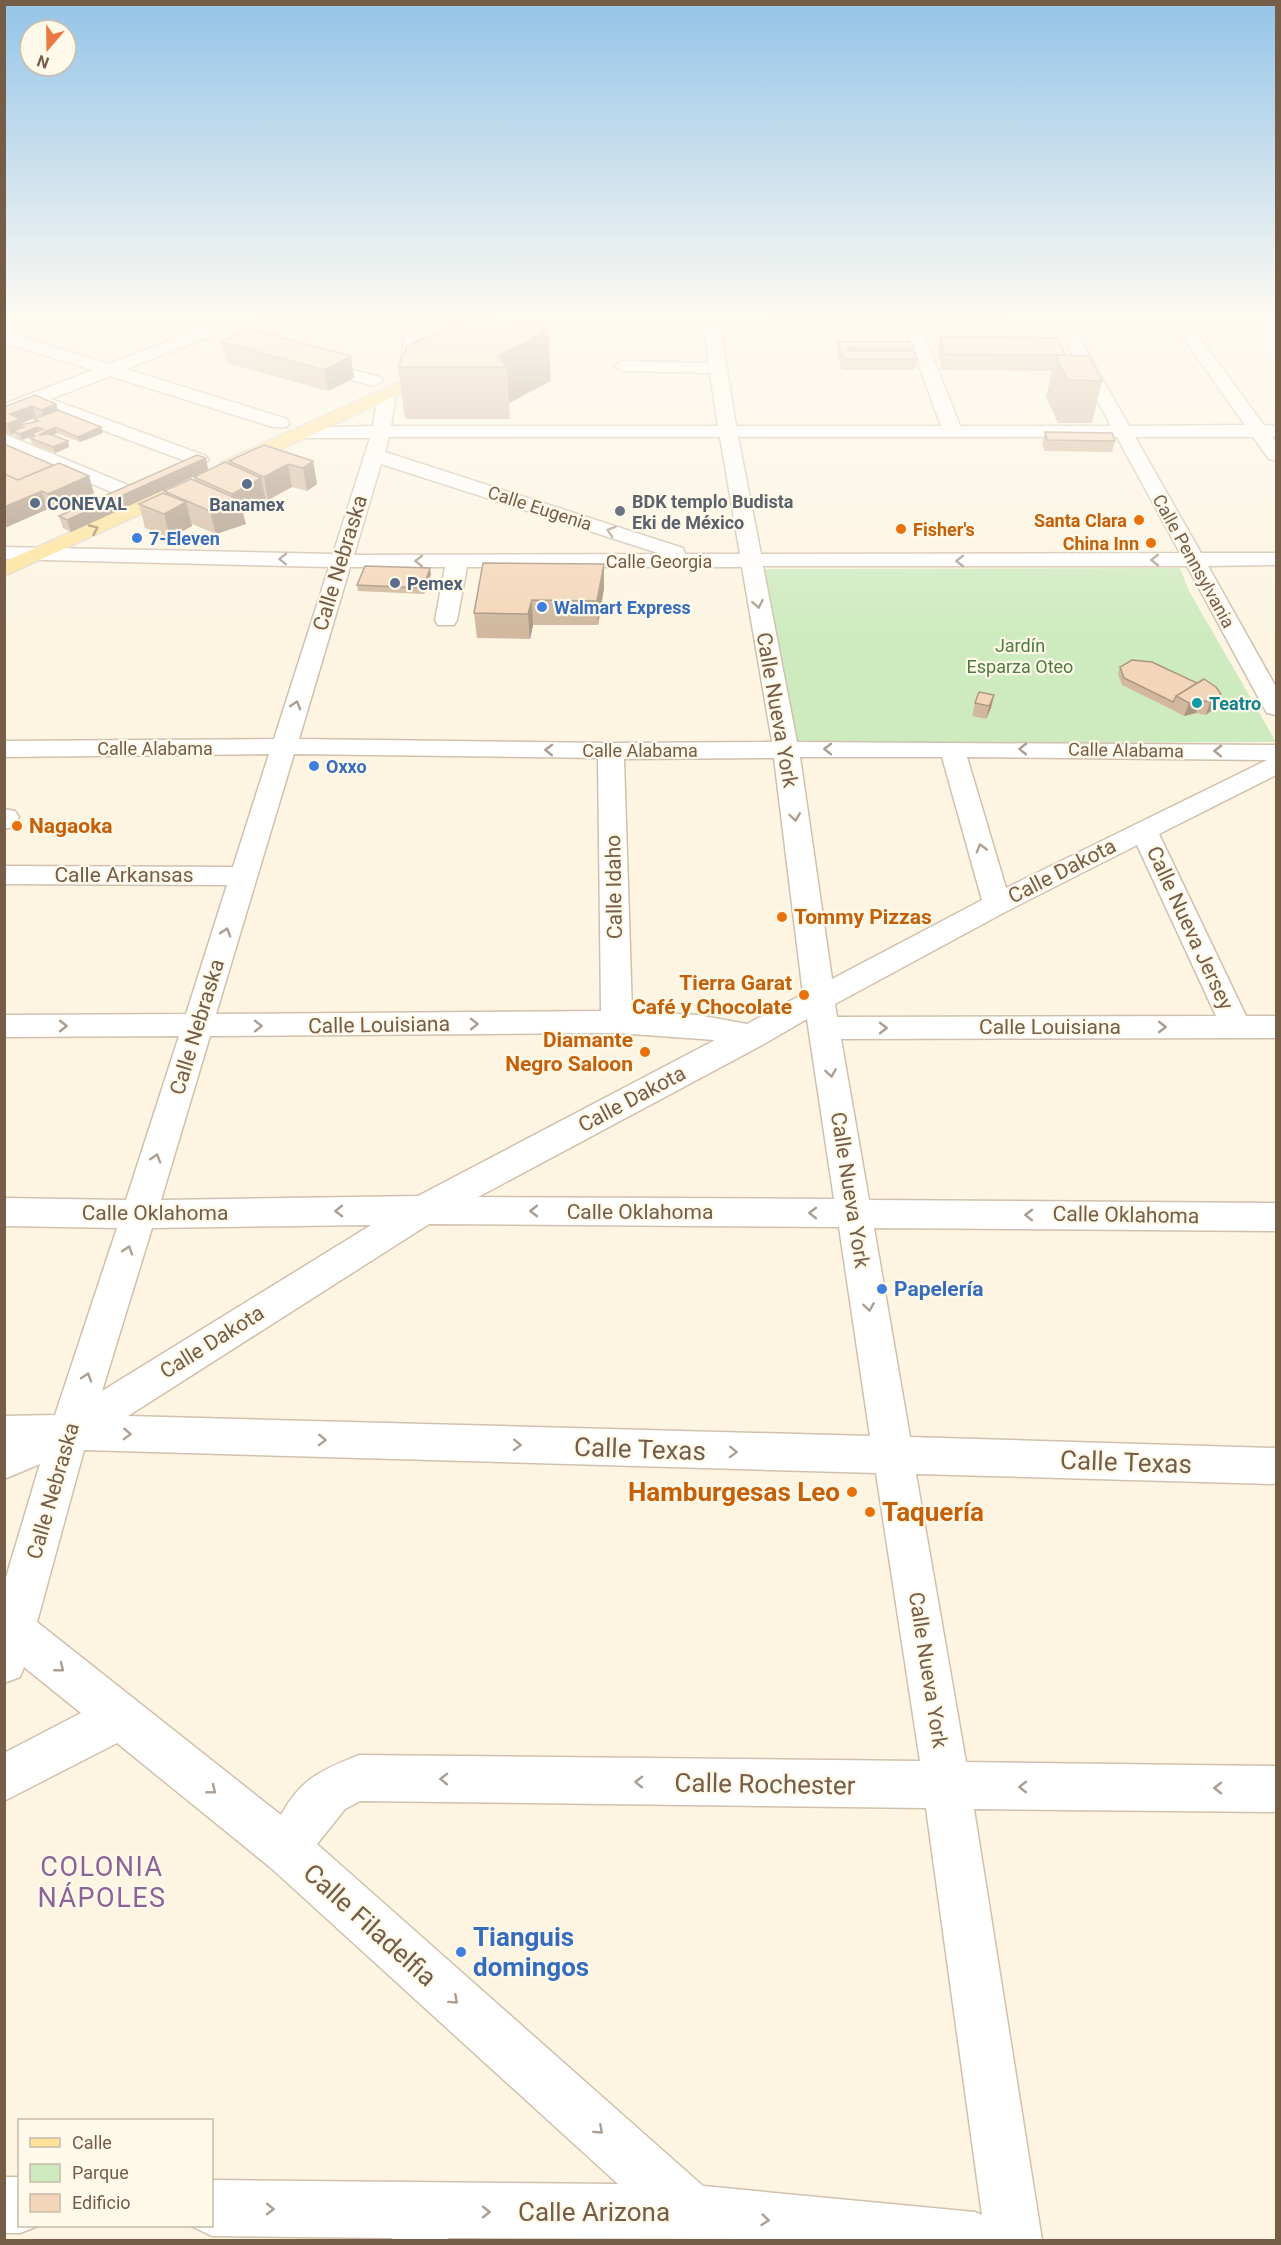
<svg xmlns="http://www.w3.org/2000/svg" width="1281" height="2245" viewBox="0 0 1281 2245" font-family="Roboto,sans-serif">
  <rect width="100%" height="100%" fill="#fdf5e2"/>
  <path fill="#ceebc0" d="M1180 568 1189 591 1276 742 784 744 763 569Z"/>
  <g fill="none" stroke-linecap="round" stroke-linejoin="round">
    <defs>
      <path id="minor" d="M79 319H248L246 322 126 369 287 419 289 423 287 427H273L110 376 51 399 206 456 209 460 199 466 35 405 4 416V404L93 370 4 343V332L109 364 213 324H87Z
        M406 319H422L419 364 410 369 401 364Z
        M703 319H719L736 426H941L902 319H918L960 426H1111L1053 319H1069L1129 426 1245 425 1170 319H1186L1264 425 1276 426V436L1272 437 1276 442V461L1269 459 1253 437H1135L1201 553H1276V565L1208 566 1276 687V715L1267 713 1264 708 1187 566H763L797 742 1276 745V775L1159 834 1246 1016H1276V1038L841 1039 869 1200 1276 1203V1231L874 1228 910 1437 1276 1448V1484L916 1474 966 1762 1276 1766V1812L974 1809 1042 2240 448 2238V2240H392V2238L212 2236 191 2226H212V2180L618 2184 271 1868 117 1743 4 1801V1753L81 1713 24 1667 20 1677 4 1683V1584L40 1464 4 1479V1416L55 1415 117 1228 4 1226V1198L126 1200 179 1036 4 1037V1015L186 1014 227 885 4 884V866L233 867 269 754 4 757V741L274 739 329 567 4 559V547L333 554 370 438H304L295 432 297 428 373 426 378 393 387 388 396 393 391 426H718L710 373 623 371 614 366 623 361 709 363ZM389 437H720L740 554H685L683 548 385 452ZM738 437H1117L1180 553 761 554ZM381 464 661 554 354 555ZM350 567H445L435 620 438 625H454L457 620 467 567H742L772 742 611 743 299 739ZM294 754 598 758 601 1011 216 1014ZM800 757H942L982 900 832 979ZM967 757 1267 760 1006 888ZM774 758 803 994 747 1024 698 1015 632 1012 624 759ZM1137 845 1216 1016 837 1017 835 1004 1007 911ZM807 1019 834 1199 478 1197 764 1044ZM617 1033 715 1040 418 1196 161 1200 210 1036ZM429 1224 839 1227 870 1436 128 1416ZM371 1225 102 1391 152 1228ZM84 1450 876 1473 920 1761 359 1755C322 1770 301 1778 281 1815L37 1622ZM360 1801 926 1808 982 2215 975 2212 703 2186 317 1844 345 1809Z
        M805 319H821L823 326 821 329H809Z
        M311 359 380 377 383 381 374 386 305 368 302 364Z
        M4 434 135 488 138 492 135 496H121L4 447Z
        M4 809 15 811 19 817 13 827 4 829Z
        M4 2177H20V2226H38L20 2233H4Z"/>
      <path id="major" d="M534 319H555L499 348H487L485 344Z
        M441 363 447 364 450 368 447 372 236 470H222L219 466 222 462Z
        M180 483 187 485 190 489 187 493 4 576V562Z"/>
    </defs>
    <use href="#minor" stroke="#d1c0ac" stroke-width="3"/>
    <use href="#major" stroke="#ded8d3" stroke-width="3"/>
    <use href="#minor" fill="#fff" fill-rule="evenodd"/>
    <use href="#major" fill="#fee298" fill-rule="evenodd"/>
  </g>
  <path fill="#d1b89f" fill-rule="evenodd" d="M467 319 551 381 509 403 510 419H405L398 367Z
    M940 336 1065 355 1102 381 1092 423H1058L1046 397 1052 371 941 370 938 352Z
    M222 342 351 356 354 378 328 391 226 363Z
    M837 342 914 348 913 351 917 359 915 370H842L836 353Z
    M35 395 58 410 101 427 103 433 80 442 57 433 53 435 68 441 69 447 55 453 32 444 30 438 32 437V436L22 440 15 437 14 434 11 435 4 433V407ZM36 417 37 418 34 419 35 422 22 425V423Z
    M1045 432 1115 441 1112 452 1045 451 1042 444Z
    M4 444 94 493 53 511 48 509 4 527Z
    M206 458 208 470 71 532 63 528 59 516Z
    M229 461H313L317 484 307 491 292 487 268 500 265 498 266 501 243 514 246 524 216 534 192 524V526L170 538 145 528 139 504 165 493 164 491 194 480V477L229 464Z
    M483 563 604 588 598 625H533L530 639 477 638 474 613Z
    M431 574 424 594 358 591 357 585Z
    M1120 667 1221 694 1216 707 1206 715 1196 713 1184 716 1171 709 1122 685 1118 674Z
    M994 695 991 708 986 719 972 716 975 703Z"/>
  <path fill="#aa9682" d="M548 330 551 381 509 403 507 367 498 356Z
    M351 356 354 378 328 391 324 370Z
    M56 404 60 415 45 421 41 410Z
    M32 406 36 417 22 423 23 426 20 425 22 431H13L14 434 11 435 7 424 10 414Z
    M37 427 39 433 31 434 32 436 22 440 20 434Z
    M55 427 57 433 41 441 39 435Z
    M101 427 103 433 80 442 78 437Z
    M68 441 69 447 55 453 53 447Z
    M206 458 208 470 71 532 67 520Z
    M313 461 317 484 307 491 303 468Z
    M288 464 292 487 268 500 264 477Z
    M89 476 94 493 53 511 48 494Z
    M261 478 266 501 243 514 246 524 216 534 210 511 234 503 232 494Z
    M42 491 48 509 5 528 4 525V507Z
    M186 502 192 526 170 538 164 514Z
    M604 564V588L598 625 597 601Z
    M430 568 431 574 424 594 423 588Z
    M532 600 533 625 530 639 528 614Z
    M1221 694 1216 707 1206 715 1210 702Z
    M994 695 991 708 986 719 989 706Z
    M1200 700 1196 713 1184 716 1189 703Z"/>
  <path fill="#f3d6b9" stroke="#aa9682" stroke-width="1.5" d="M467 319H508L548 330 498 356 507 367H398L407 346Z
    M249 329 351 356 324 370 222 342Z
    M940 336 1057 338 1065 355 944 354Z
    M837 342H912L914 348H848L849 351H914L917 359H844Z
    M1055 355 1089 356 1102 381 1067 380Z
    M35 395 56 404 41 410 32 406 10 414 20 419 7 424 4 423V407Z
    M58 410 101 427 78 437 55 427 39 435 50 434 68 441 53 447 30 438 35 436 31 434 43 429 37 427 20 434 13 431 24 427 20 425 39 421 34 419Z
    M1045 432 1112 433 1115 441 1047 440Z
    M4 444 53 465 18 480 4 474Z
    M264 445 313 461 303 468 288 464 264 477 229 461Z
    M197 455 206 458 67 520 59 516Z
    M225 462 261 478 232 494 194 477Z
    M59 463 89 476 48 494 42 491 4 507V474L18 480Z
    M191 479 240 500 210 511 164 491Z
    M163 493 186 502 164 514 139 504Z
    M483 563 604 564 597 601 532 600 528 614 474 613Z
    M365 566 430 568 423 588 357 585Z
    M1132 660 1152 662 1197 683 1176 696 1173 702 1124 678 1120 667Z
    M1204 679 1216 687 1221 694 1210 702 1200 700 1189 703 1176 696Z
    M979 692 994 695 989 706 975 703Z"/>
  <defs><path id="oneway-chevron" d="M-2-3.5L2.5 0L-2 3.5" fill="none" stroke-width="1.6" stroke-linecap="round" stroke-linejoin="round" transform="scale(1.5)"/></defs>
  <use stroke="#9f8560" href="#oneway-chevron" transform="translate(94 529) rotate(-25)"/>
  <g stroke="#ad9e91">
    <use href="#oneway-chevron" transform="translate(611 531) rotate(-162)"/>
    <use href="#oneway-chevron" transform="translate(283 559) rotate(-179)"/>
    <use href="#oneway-chevron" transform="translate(1155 560) rotate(180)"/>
    <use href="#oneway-chevron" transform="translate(419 561) rotate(-180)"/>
    <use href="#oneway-chevron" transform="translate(960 561) rotate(180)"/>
    <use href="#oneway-chevron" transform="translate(758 604) rotate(79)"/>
    <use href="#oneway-chevron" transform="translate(296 705) rotate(-73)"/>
    <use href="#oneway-chevron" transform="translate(828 749) rotate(180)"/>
    <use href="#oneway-chevron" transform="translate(1023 749) rotate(-179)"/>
    <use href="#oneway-chevron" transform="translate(549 750) rotate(-179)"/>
    <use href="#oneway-chevron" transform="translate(1218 751) rotate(-179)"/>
    <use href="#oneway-chevron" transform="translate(795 817) rotate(82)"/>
    <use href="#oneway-chevron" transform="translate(981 848) rotate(-106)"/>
    <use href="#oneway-chevron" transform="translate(226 932) rotate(-73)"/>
    <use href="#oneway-chevron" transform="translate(474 1024) rotate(-1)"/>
    <use href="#oneway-chevron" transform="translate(63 1026)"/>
    <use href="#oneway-chevron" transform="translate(258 1026) rotate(-1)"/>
    <use href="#oneway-chevron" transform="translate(1162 1027)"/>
    <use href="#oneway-chevron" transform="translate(883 1028)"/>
    <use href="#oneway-chevron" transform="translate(831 1073) rotate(81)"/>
    <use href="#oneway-chevron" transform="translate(156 1158) rotate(-73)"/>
    <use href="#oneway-chevron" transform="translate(339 1211) rotate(179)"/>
    <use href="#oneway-chevron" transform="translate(534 1211) rotate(-180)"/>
    <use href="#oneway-chevron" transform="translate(813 1213) rotate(-180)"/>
    <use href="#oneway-chevron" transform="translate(1029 1215) rotate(-179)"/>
    <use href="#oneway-chevron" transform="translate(128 1250) rotate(-72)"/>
    <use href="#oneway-chevron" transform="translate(869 1307) rotate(81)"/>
    <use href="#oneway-chevron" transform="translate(87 1377) rotate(-72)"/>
    <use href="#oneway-chevron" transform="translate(127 1434) rotate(2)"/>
    <use href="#oneway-chevron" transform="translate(322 1440) rotate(2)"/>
    <use href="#oneway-chevron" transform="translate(517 1445) rotate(2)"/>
    <use href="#oneway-chevron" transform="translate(733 1452) rotate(2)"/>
    <use href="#oneway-chevron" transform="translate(60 1668) rotate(39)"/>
    <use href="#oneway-chevron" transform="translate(444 1779) rotate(-179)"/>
    <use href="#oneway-chevron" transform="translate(639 1782) rotate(-179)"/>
    <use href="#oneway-chevron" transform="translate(1023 1787) rotate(-180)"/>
    <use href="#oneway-chevron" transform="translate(1218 1788) rotate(-180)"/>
    <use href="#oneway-chevron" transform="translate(212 1790) rotate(39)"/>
    <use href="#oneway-chevron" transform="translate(454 2000) rotate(42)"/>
    <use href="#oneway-chevron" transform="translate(599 2130) rotate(42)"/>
    <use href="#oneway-chevron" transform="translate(270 2209) rotate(1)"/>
    <use href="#oneway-chevron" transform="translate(486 2212)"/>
    <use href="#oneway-chevron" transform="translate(765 2220) rotate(6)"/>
  </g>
  <linearGradient id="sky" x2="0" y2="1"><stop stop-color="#94c4e8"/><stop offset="0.5" stop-color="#fefaf2"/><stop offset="1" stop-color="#fefaf2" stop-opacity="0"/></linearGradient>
  <rect width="1281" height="633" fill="url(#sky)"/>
  <g fill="#5c6f8a" stroke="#fff9e9" stroke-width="2">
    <circle cx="247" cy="484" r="6"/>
    <circle cx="35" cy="503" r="6"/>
    <circle cx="395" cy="583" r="6"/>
  </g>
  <circle fill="#6b7280" stroke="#fff9e9" stroke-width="2" cx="620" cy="511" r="6"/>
  <g fill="#e8710a" stroke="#fff9e9" stroke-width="2">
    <circle cx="1139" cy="520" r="6"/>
    <circle cx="901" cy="529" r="6"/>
    <circle cx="1151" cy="543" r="6"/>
    <circle cx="17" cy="826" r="6"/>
    <circle cx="782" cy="917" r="6"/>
    <circle cx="804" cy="995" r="6"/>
    <circle cx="645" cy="1052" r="6"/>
    <circle cx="852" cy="1492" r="6"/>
    <circle cx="870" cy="1512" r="6"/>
  </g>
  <g fill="#3f7fe0" stroke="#fff9e9" stroke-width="2">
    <circle cx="137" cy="538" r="6"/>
    <circle cx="542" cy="607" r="6"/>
    <circle cx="314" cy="766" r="6"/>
    <circle cx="882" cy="1289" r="6"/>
    <circle cx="461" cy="1952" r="6"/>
  </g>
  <circle fill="#0f9aa8" stroke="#fff9e9" stroke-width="2" cx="1197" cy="703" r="6"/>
  <g text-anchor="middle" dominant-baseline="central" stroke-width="4.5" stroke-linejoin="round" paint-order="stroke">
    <g font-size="18" font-weight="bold" fill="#5b616d" stroke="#fff9e9" text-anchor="start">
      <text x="632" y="501">BDK templo Budista<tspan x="632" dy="21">Eki de México</tspan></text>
    </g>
    <g font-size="18" font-weight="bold" fill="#4e5e75" stroke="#fff9e9" text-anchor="start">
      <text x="47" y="503">CONEVAL</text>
      <text x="247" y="504" text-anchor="middle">Banamex</text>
      <text x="407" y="583">Pemex</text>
    </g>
    <g font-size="18" fill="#765d48" stroke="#fff9e9">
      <text transform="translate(540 508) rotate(18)">Calle Eugenia</text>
      <text x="659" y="561">Calle Georgia</text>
      <text transform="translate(1194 561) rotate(61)">Calle Pennsylvania</text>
      <text x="155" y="748">Calle Alabama</text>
      <text x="640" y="750">Calle Alabama</text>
      <text transform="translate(1126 750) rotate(1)">Calle Alabama</text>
    </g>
    <g font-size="18" font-weight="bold" fill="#c56008" stroke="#fff9e9" text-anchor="end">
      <text x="1127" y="520">Santa Clara</text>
      <text x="913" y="529" text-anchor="start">Fisher's</text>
      <text x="1139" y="543">China Inn</text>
    </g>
    <g font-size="18" font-weight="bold" fill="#366cbe" stroke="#fff9e9" text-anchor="start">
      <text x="149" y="538">7-Eleven</text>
      <text x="554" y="607">Walmart Express</text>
      <text x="326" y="766">Oxxo</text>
    </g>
    <g font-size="18" fill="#4c7c3f" stroke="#fff9e9">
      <text x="1020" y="645">Jardín<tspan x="1020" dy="21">Esparza Oteo</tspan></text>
    </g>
    <g font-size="18" font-weight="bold" fill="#0d838f" stroke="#fff9e9" text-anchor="start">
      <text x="1209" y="703">Teatro</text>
    </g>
    <g font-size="21" fill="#765d48" stroke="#fff9e9">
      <text transform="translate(340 563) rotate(-73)">Calle Nebraska</text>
      <text transform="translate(777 710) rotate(80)">Calle Nueva York</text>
      <text transform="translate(1062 871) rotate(-27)">Calle Dakota</text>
      <text x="124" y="875">Calle Arkansas</text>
      <text transform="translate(614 887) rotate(-91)">Calle Idaho</text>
      <text transform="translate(1190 928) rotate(65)">Calle Nueva Jersey</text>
      <text transform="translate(379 1025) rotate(-1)">Calle Louisiana</text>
      <text transform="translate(197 1027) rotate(-73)">Calle Nebraska</text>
      <text x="1050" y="1027">Calle Louisiana</text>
      <text transform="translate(632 1099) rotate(-28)">Calle Dakota</text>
      <text transform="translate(850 1190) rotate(81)">Calle Nueva York</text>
      <text x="640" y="1212">Calle Oklahoma</text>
      <text x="155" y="1213">Calle Oklahoma</text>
      <text transform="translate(1126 1215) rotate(1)">Calle Oklahoma</text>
      <text transform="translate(212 1342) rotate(-32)">Calle Dakota</text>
      <text transform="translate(53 1491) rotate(-74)">Calle Nebraska</text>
      <text transform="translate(928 1670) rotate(81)">Calle Nueva York</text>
    </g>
    <g font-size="21" font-weight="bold" fill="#c56008" stroke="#fff9e9" text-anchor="start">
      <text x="29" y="826">Nagaoka</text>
      <text x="794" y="917">Tommy Pizzas</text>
      <text x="792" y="983" text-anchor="end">Tierra Garat<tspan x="792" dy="24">Café y Chocolate</tspan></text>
      <text x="633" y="1040" text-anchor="end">Diamante<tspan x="633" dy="24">Negro Saloon</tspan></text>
    </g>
    <g font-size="21" font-weight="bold" fill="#366cbe" stroke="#fff9e9" text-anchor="start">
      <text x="894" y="1289">Papelería</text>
    </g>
    <g font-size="26" fill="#765d48" stroke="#fff9e9">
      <text transform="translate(640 1449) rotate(2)">Calle Texas</text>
      <text transform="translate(1126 1462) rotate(2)">Calle Texas</text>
      <text transform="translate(765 1784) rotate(1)">Calle Rochester</text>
      <text transform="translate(370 1925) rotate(42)">Calle Filadelfia</text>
      <text x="594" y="2212">Calle Arizona</text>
    </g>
    <g font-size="26" font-weight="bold" fill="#c56008" stroke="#fff9e9" text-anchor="end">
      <text x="840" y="1492">Hamburgesas Leo</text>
      <text x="882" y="1512" text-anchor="start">Taquería</text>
    </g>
    <g font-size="26" font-weight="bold" fill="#366cbe" stroke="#fff9e9" text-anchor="start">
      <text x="473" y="1937">Tianguis<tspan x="473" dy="30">domingos</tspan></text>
    </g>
    <g font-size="27" letter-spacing="1.5" fill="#8c6399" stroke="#fff9e9">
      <text x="102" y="1867">COLONIA<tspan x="102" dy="31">NÁPOLES</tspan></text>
    </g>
  </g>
  <rect width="1281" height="2245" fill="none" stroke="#765d48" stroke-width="12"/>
  <rect x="18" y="2119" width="195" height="108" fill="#fff9e9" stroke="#c8bba9" stroke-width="1.5"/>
  <rect x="30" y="2138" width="30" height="9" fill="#fee298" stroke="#c8bba9" stroke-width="1.5"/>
  <text x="72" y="2149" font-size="18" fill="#765d48">Calle</text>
  <rect x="30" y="2164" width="30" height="18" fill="#ceebc0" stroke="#c8bba9" stroke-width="1.5"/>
  <text x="72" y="2179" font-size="18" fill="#765d48">Parque</text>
  <rect x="30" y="2194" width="30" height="18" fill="#f3d6b9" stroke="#c8bba9" stroke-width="1.5"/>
  <text x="72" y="2209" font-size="18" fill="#765d48">Edificio</text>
  <g transform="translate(48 48) rotate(200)"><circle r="28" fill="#fff9e9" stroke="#c8bba9" stroke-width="1.5"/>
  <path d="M0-4.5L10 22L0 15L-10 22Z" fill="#eb7943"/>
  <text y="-9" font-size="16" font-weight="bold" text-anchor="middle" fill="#765d48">N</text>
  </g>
</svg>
